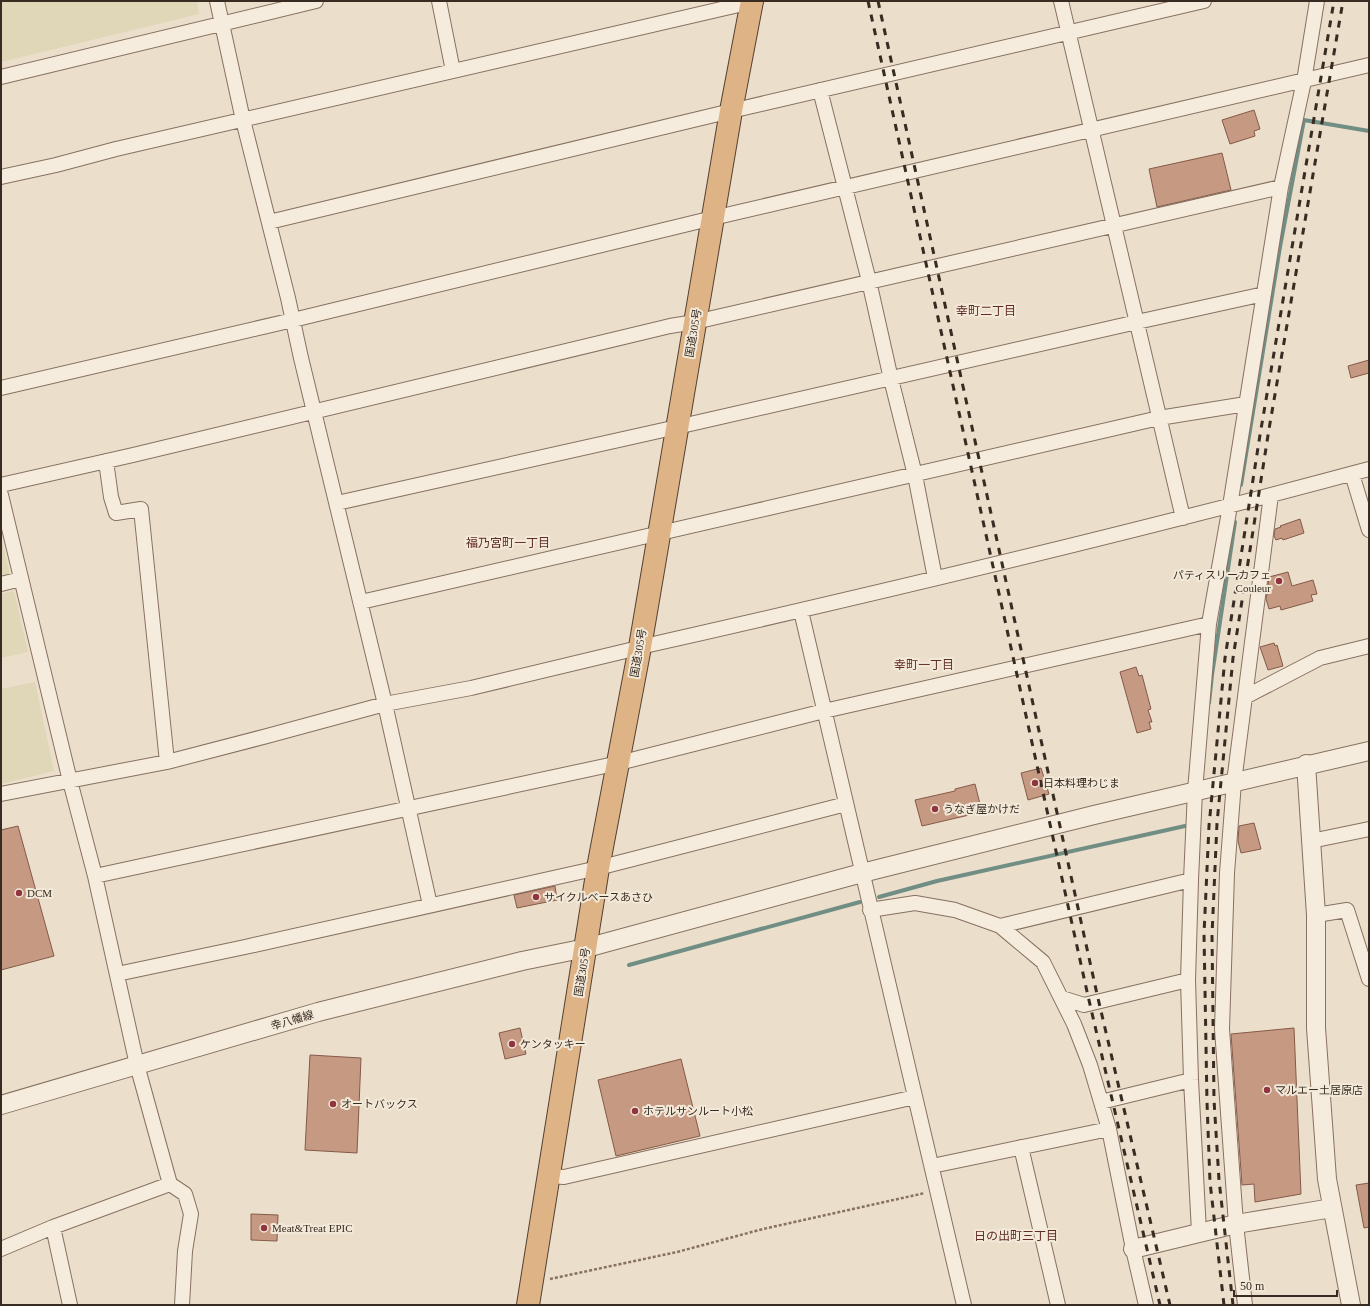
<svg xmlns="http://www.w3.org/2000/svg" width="1370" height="1306" viewBox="0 0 1370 1306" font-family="'Times New Roman','Noto Sans JP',serif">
  <rect width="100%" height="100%" fill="#ebdeca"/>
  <path fill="#e0d6b8" d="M1 1H197L199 14 1 62Z
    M1 537 10 574 1 576Z
    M14 591 28 652 1 658V594Z
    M35 682 54 771 1 784V689Z"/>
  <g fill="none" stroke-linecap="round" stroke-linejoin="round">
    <path stroke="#718e84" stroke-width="4" d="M1241 485 1280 247 1304 120 1369 131
      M1209 703 1212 675 1235 522
      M879 897 937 881 1185 826
      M629 965 860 902"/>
  </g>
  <path fill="#c69983" stroke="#845a48" d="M1254 110 1260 129 1254 131 1255 136 1230 144 1222 120Z
    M1222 153 1231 190 1157 207 1149 169Z
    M1369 360V373L1351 378 1348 366Z
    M1300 519 1304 533 1283 540 1282 538 1276 540 1274 536 1275 529 1281 527 1280 526Z
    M1288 572 1292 586 1313 580 1317 594 1311 595 1313 601 1281 610 1280 606 1269 609 1266 599 1267 594 1270 593 1268 586 1269 577Z
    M1274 643 1275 646 1277 645 1283 666 1268 670 1260 647Z
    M1136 667 1139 676 1142 675 1151 709 1148 710 1152 722H1149L1151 729 1137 733 1120 672Z
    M1041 768 1049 794 1028 800 1021 773Z
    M975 784 982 812 922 826 915 800 955 791V789Z
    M1254 823 1261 849 1241 853 1238 841 1239 826Z
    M18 826 54 956 1 970V830Z
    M555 886 557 900 517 908 514 895Z
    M520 1028 526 1054 505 1059 499 1033Z
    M1294 1028 1301 1194 1255 1202 1254 1184 1242 1185 1231 1034Z
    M310 1055 361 1058 357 1153 305 1150Z
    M681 1059 700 1136 616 1156 598 1080Z
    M1369 1183V1227L1364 1228 1356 1185Z
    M251 1214 278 1215 277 1241 251 1240Z"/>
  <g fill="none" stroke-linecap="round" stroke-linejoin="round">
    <defs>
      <path id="minor" d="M217 1 243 120 288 298 301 358 385 704 430 905
        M439 1 453 71
        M1061 1 1183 518
        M1 77 316 1
        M820 90 869 281 891 379 915 475 935 578
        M1 177 56 165 116 149 756 1
        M269 222 731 111 1204 1
        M1 388 293 320 713 218 1369 65
        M106 461 111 497 116 513 141 509 167 762
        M1352 474 1369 530
        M1 485 133 455 670 326 695 322 1281 187
        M1 495 70 781 95 876 137 1065 170 1184 185 1194 191 1214 185 1251 182 1305
        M337 503 677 427 1137 322 1264 294
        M1 584 21 579
        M361 602 1159 418 1246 404
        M801 611 964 1305
        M1245 697 1320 658 1369 646
        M1 794 167 762 267 736 385 704 471 688 634 649 640 647C884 592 1127 534 1369 469
        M1311 841 1369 829
        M95 876 619 763 824 711 1209 624
        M870 910 915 903 955 910 1000 926 1043 962 1074 1024 1090 1065 1101 1102 1109 1129 1133 1249 1146 1305
        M1316 915 1347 910 1369 979
        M1000 926 1191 880
        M117 974 245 947 598 868 846 804
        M1062 998 1084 1005 1188 980
        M1101 1102 1191 1080
        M1021 1147 1058 1305
        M932 1166 1109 1129
        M550 1176 564 1177 915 1097
        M53 1227 70 1305
        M1199 1232 1191 1080 1188 980 1191 880 1195 791 1209 624 1230 506 1281 187 1304 81 1317 1
        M1 1249 53 1227 170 1184
        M1245 1305 1236 1224 1222 1029 1227 873 1234 782 1271 495"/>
      <path id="tertiary" d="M1306 764 1316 915V1028L1327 1179 1351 1305
        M1 1105 318 1012 522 961 586 948 862 873 1094 815 1369 751
        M1133 1249 1236 1224 1332 1208"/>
      <path id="trunk" d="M528 1305 598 868 640 647 731 111 752 1"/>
    </defs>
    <use href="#minor" stroke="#877160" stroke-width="16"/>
    <use href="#tertiary" stroke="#877160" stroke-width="20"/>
    <use href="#trunk" stroke="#554033" stroke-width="24"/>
    <path stroke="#877160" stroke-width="2.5" stroke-dasharray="3 2" stroke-linecap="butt" d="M550 1279 677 1252 763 1229 925 1193"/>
    <use href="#minor" stroke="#f6ecdd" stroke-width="14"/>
    <use href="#tertiary" stroke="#f6ecdd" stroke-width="18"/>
    <use href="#trunk" stroke="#deb385" stroke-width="22"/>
    <path stroke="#382b22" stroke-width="3" stroke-dasharray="7 7" stroke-linecap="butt" d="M868 1 1088 996 1160 1305
      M878 1 1097 994 1170 1305
      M1224 1305 1210 1182 1207 1102 1204 934 1209 826 1225 658 1260 435 1334 1
      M1233 1305 1219 1180 1214 1100 1212 935 1217 823 1233 658 1269 429 1343 1"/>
  </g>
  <g fill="#90353e" stroke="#f3e9d9" stroke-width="1.5">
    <circle cx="1279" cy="581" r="4"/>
    <circle cx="1035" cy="783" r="4"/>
    <circle cx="935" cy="809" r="4"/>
    <circle cx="19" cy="893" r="4"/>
    <circle cx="536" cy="897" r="4"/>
    <circle cx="512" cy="1044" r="4"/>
    <circle cx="1267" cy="1090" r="4"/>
    <circle cx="333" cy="1104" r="4"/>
    <circle cx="635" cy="1111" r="4"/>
    <circle cx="264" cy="1228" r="4"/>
  </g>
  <g text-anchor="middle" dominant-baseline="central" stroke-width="4" stroke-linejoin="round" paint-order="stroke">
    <g font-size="11" fill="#382b22" stroke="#f3e9d9">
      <text transform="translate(693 333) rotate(-80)">国道305号</text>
      <text transform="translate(638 653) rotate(-80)">国道305号</text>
      <text transform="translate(582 972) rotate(-81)">国道305号</text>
      <text transform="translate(292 1020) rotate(-16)">幸八幡線</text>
    </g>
    <g font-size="11" fill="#382b22" stroke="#f3e9d9" text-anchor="start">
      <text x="1271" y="575" text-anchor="end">パティスリーカフェ<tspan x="1271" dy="13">Couleur</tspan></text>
      <text x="1043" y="783">日本料理わじま</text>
      <text x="943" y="809">うなぎ屋かけだ</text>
      <text x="27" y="893">DCM</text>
      <text x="544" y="897">サイクルベースあさひ</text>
      <text x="520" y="1044">ケンタッキー</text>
      <text x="1275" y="1090">マルエー土居原店</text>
      <text x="341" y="1104">オートバックス</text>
      <text x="643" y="1111">ホテルサンルート小松</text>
      <text x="272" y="1228">Meat&amp;Treat EPIC</text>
    </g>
    <g font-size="12" fill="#612c25" stroke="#f3e9d9">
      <text x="986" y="311">幸町二丁目</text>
      <text x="508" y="543">福乃宮町一丁目</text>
      <text x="924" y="665">幸町一丁目</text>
      <text x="1016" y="1236">日の出町三丁目</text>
    </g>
  </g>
  <rect width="1370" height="1306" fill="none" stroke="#382b22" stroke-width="4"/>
  <path d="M1234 1290v6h103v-6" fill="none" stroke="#382b22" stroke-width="2"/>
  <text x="1240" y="1290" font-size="12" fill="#382b22" stroke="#f3e9d9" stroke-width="3" paint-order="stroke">50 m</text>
</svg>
